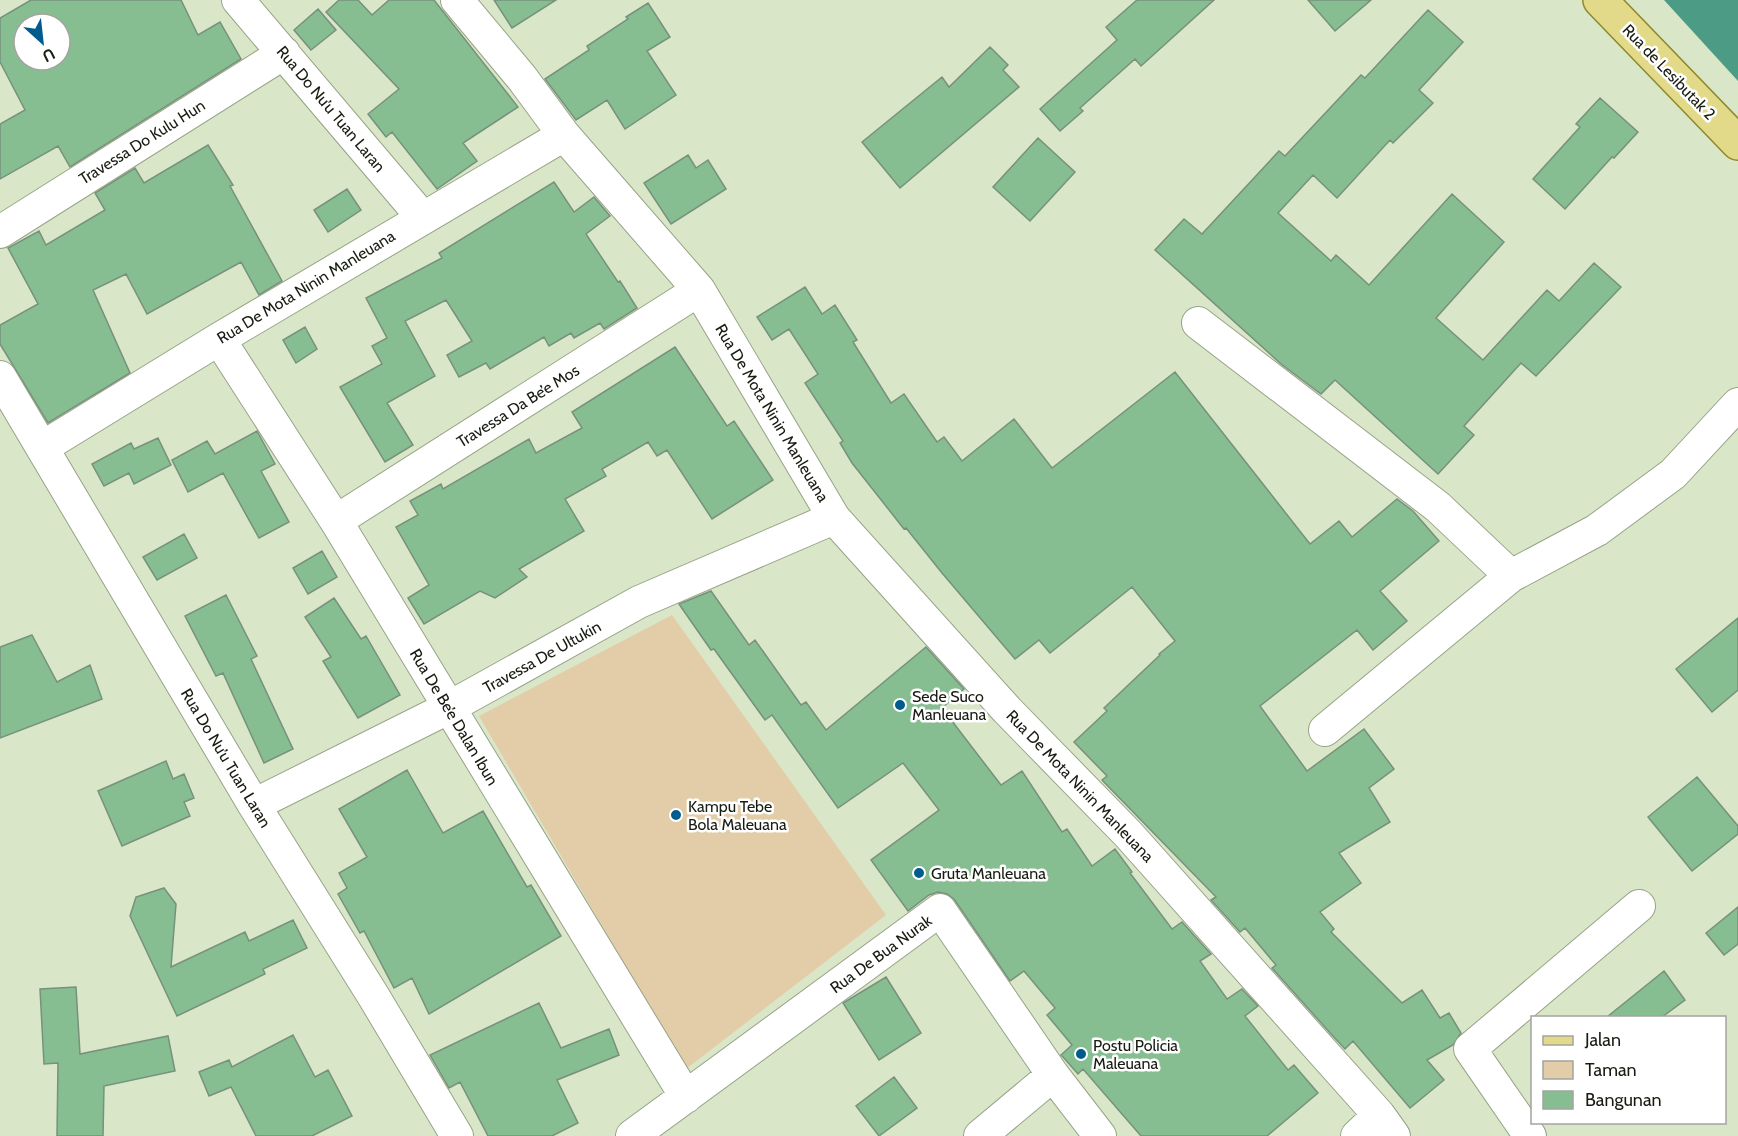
<svg xmlns="http://www.w3.org/2000/svg" width="1738" height="1136" viewBox="0 0 1738 1136" font-family="Cabin,sans-serif">
  <rect width="100%" height="100%" fill="#d9e7c8"/>
  <path fill="#e3cda8" d="M672 615 886 915 686 1069 479 716Z"/>
  <path fill="#4c9b85" d="M1664 0H1738V81Z"/>
  <path fill="#86bd91" stroke="#77917c" stroke-width="1.5" fill-rule="evenodd" d="M31 0H181L198 35 220 22 241 59 70 167 58 146 0 179V124L25 110 0 62V18ZM24 24H60V60H24Z
    M339 0H358L372 15 389 0H434L518 107 463 143 477 161 437 189 392 132 386 137 368 114 399 89 326 12Z
    M494 0H556L512 28Z
    M1137 0H1214L1141 66 1135 59 1080 108 1083 111 1060 131 1040 109 1117 40 1106 27Z
    M1308 0H1371L1335 31Z
    M648 3 670 37 647 51 676 95 625 129 607 100 576 120 545 79 589 50 587 46 628 19 626 17Z
    M318 9 336 30 311 50 294 30Z
    M1428 10 1463 42 1419 90 1433 103 1393 143 1390 140 1337 198 1313 175 1278 213 1331 261 1336 255 1369 285 1452 194 1504 242 1436 318 1483 360 1547 290 1559 301 1594 263 1621 287 1536 376 1521 363 1464 426 1474 435 1438 474 1335 380 1321 394 1281 364 1155 250 1184 219 1202 234 1279 151 1285 156 1361 75 1365 78Z
    M990 47 1008 65 1003 70 1019 87 900 188 862 142 942 77 949 87Z
    M1600 98 1638 132 1614 158 1612 157 1565 209 1533 179 1580 127 1576 124Z
    M1038 138 1075 172 1030 221 993 187Z
    M208 145 233 185 230 186 282 281 259 295 241 262 147 314 126 274 93 290 130 373 48 423 0 344V325L38 304 8 248 39 231 46 245 105 210 95 193 135 168 144 183Z
    M688 155 696 168 708 160 726 189 671 224 644 183Z
    M554 182 574 212 594 197 610 216 586 234 618 282 620 281 637 308 604 329 600 323 574 338 571 333 549 346 544 337 490 369 486 363 459 377 447 355 472 341 446 300 405 321 435 376 387 403 413 445 385 462 340 387 382 364 372 346 387 338 366 298 442 258 439 253Z
    M347 189 361 210 328 232 314 210Z
    M805 287 822 314 835 305 857 340 853 342 891 403 904 394 937 442 944 437 962 461 1014 419 1052 468 1175 372 1310 544 1339 521 1352 537 1397 499 1413 511 1439 541 1380 591 1407 621 1373 650 1357 630 1260 706 1307 771 1364 729 1394 769 1369 788 1390 822 1339 853 1361 883 1320 912 1334 929 1331 932 1402 1003 1422 990 1440 1018 1449 1013 1461 1033 1453 1045 1427 1060 1444 1080 1410 1108 1353 1041 1345 1049 1331 1034 1272 968 1276 965 1245 928 1240 932 1211 900 1216 897 1102 780 1107 776 1074 742 1107 711 1104 708 1160 655 1159 654 1175 641 1132 587 1050 653 1039 640 1015 659 942 573 906 528 904 529 852 463 840 443 843 441 805 383 818 374 789 329 772 340 757 317Z
    M305 327 317 349 296 363 283 340Z
    M675 347 727 426 734 421 773 480 712 519 667 450 657 456 648 442 602 469 606 476 565 499 584 531 519 569 527 577 495 598 480 591 424 624 408 598 429 585 396 527 418 515 410 501 441 484 443 489 529 439 536 453 582 428 572 412Z
    M257 431 275 464 261 471 289 522 259 538 223 473 188 492 172 460 207 441 215 454Z
    M158 438 171 465 134 484 129 473 104 486 92 464 131 443 134 449Z
    M184 534 197 558 157 580 143 557Z
    M322 551 337 577 308 594 293 568Z
    M711 591 749 645 755 640 801 705 806 702 826 730 926 647 964 689 942 708 1001 785 1022 771 1062 832 1067 829 1092 866 1115 849 1132 872 1130 873 1172 929 1182 922 1211 954 1200 961 1227 999 1242 989 1258 1006 1245 1016 1288 1070 1294 1065 1318 1093 1267 1136H1141L1083 1069 1078 1074 1063 1057 1061 1055 1072 1045 1047 1015 1055 1008 1024 971 1010 981 954 899 947 894 938 892 929 895 908 911 871 860 939 810 903 763 838 808 772 715 765 720 714 649 711 650 679 604Z
    M226 595 257 656 251 659 293 749 264 763 223 673 216 676 185 616Z
    M334 598 361 639 366 636 400 695 358 718 323 661 331 657 305 617Z
    M1738 618V690L1712 712 1676 669Z
    M32 635 57 682 90 665 102 699 0 738V647Z
    M166 761 173 779 184 774 194 798 184 802 190 816 122 846 98 791Z
    M407 770 443 833 483 811 527 887 531 885 561 936 429 1014 412 978 394 988 364 931 360 933 338 894 347 888 339 873 367 857 339 809Z
    M1697 777 1738 826V834L1692 871 1648 817Z
    M164 888 176 904 171 967 245 932 249 941 293 920 307 948 263 969 265 974 177 1016 130 916 136 897Z
    M1738 907V944L1724 955 1706 933Z
    M1664 971 1685 1000 1662 1017H1607Z
    M886 977 921 1033 879 1060 843 1003Z
    M76 987 80 1054 168 1036 175 1071 104 1086 103 1136H57L58 1063 44 1064 40 989Z
    M539 1003 561 1048 609 1029 619 1055 557 1080 578 1123 552 1136H488L460 1082 449 1088 430 1055Z
    M293 1035 315 1077 328 1070 352 1116 312 1136H256L231 1087 209 1096 199 1072 229 1060 232 1067Z
    M894 1077 917 1108 879 1136 856 1106Z"/>
  <g fill="none" stroke-linecap="round" stroke-linejoin="round">
    <defs>
      <path id="minor" d="M238 0 423 218
        M457 0 522 78 564 135
        M0 232 284 53
        M1198 323 1438 507 1511 576 1597 530 1673 474 1738 404
        M219 339 336 521 686 1097
        M0 377 254 805 374 997 457 1136
        M43 447 219 339 564 135 699 290 834 518 1007 710 1128 834 1379 1115 1394 1136
        M336 521 699 290
        M1325 730 1511 576
        M254 805 448 708 639 602 834 518
        M632 1136 940 910 1053 1075 1100 1136
        M980 1136 1053 1075
        M1357 1136 1379 1115
        M1530 1136 1470 1049 1639 906"/>
      <path id="major" d="M1600 0 1738 143"/>
    </defs>
    <use href="#minor" stroke="#97a387" stroke-width="34"/>
    <use href="#major" stroke="#8e882c" stroke-width="36"/>
    <use href="#minor" stroke="#fff" stroke-width="32"/>
    <use href="#major" stroke="#e2da89" stroke-width="33"/>
  </g>
  <g fill="#005c8d" stroke="#fff" stroke-width="2">
    <circle cx="900" cy="705" r="6"/>
    <circle cx="676" cy="815" r="6"/>
    <circle cx="919" cy="873" r="6"/>
    <circle cx="1081" cy="1054" r="6"/>
  </g>
  <g text-anchor="middle" dominant-baseline="central" stroke-width="5" stroke-linejoin="round" paint-order="stroke">
    <g font-size="16" fill="#171c11" stroke="#fff">
      <text transform="translate(1669 72) rotate(46)">Rua de Lesibutak 2</text>
      <text transform="translate(331 109) rotate(50)">Rua Do Nu’u Tuan Laran</text>
      <text transform="translate(142 142) rotate(-32)">Travessa Do Kulu Hun</text>
      <text transform="translate(306 287) rotate(-31)">Rua De Mota Ninin Manleuana</text>
      <text transform="translate(518 406) rotate(-32)">Travessa Da Be’e Mos</text>
      <text transform="translate(772 413) rotate(59)">Rua De Mota Ninin Manleuana</text>
      <text transform="translate(542 657) rotate(-29)">Travessa De Ultukin</text>
      <text transform="translate(454 717) rotate(59)">Rua De Be’e Dalan Ibun</text>
      <text transform="translate(226 758) rotate(59)">Rua Do Nu’u Tuan Laran</text>
      <text transform="translate(1080 786) rotate(46)">Rua De Mota Ninin Manleuana</text>
      <text transform="translate(881 954) rotate(-36)">Rua De Bua Nurak</text>
    </g>
    <g font-size="16" fill="#171c11" stroke="#fff" text-anchor="start">
      <text x="912" y="696">Sede Suco<tspan x="912" dy="18">Manleuana</tspan></text>
      <text x="688" y="806">Kampu Tebe<tspan x="688" dy="18">Bola Maleuana</tspan></text>
      <text x="931" y="873">Gruta Manleuana</text>
      <text x="1093" y="1045">Postu Policia<tspan x="1093" dy="18">Maleuana</tspan></text>
    </g>
  </g>
  <rect x="1531" y="1016" width="195" height="108" fill="#ffffff" stroke="#a2a4a0" stroke-width="1.5"/>
  <rect x="1543" y="1036" width="30" height="9" fill="#e2da89" stroke="#a2a4a0" stroke-width="1.5"/>
  <text x="1585" y="1046" font-size="18" fill="#171c11">Jalan</text>
  <rect x="1543" y="1061" width="30" height="18" fill="#e3cda8" stroke="#a2a4a0" stroke-width="1.5"/>
  <text x="1585" y="1076" font-size="18" fill="#171c11">Taman</text>
  <rect x="1543" y="1091" width="30" height="18" fill="#86bd91" stroke="#a2a4a0" stroke-width="1.5"/>
  <text x="1585" y="1106" font-size="18" fill="#171c11">Bangunan</text>
  <g transform="translate(42 42) rotate(153)"><circle r="28" fill="#ffffff" stroke="#a2a4a0" stroke-width="1.5"/>
  <path d="M0-4.5L10 22L0 15L-10 22Z" fill="#005c8d"/>
  <text y="-9" font-size="16" font-weight="bold" text-anchor="middle" fill="#171c11">U</text>
  </g>
</svg>
